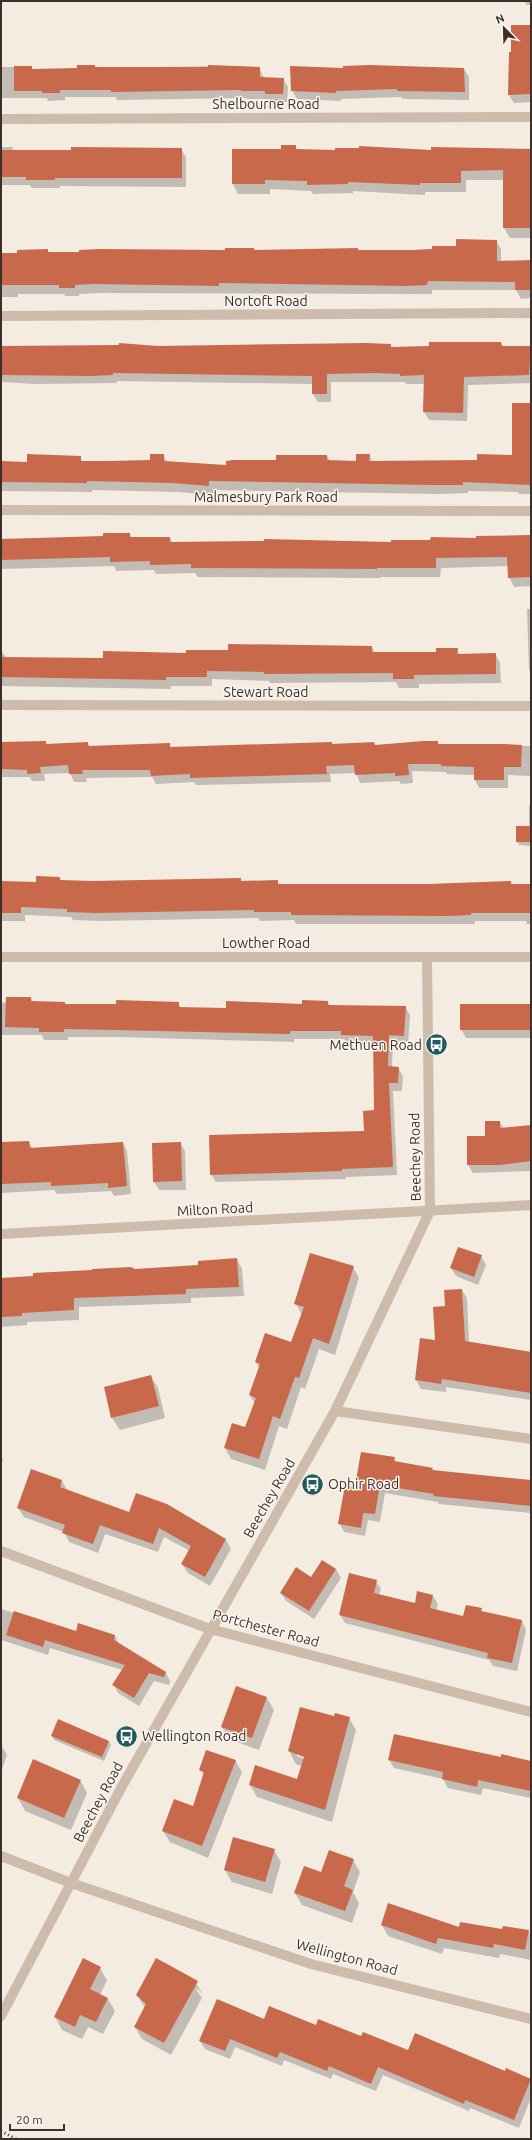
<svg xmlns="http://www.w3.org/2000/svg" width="532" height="2140" viewBox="0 0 532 2140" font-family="Ubuntu,sans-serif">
  <rect width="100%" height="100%" fill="#f4ebe1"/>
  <path fill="#0003" fill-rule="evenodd" d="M524 1H531V5H527Z
    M531 26V102L514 103 509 95 512 53Z
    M95 66 96 68 226 66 259 68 264 78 283 79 288 87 287 102H271L269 99H247L246 98 117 100 116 97H65V100L48 101 47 98H1V67H32L33 70 78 69Z
    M344 69H464L469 77V100L403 99 401 97 341 99V101L297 99 292 90Z
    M295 146 297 150H531V238H510L504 228V180H466V192H425V195L353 191V193L313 194 311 191 270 189V194H238L233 184V150H282Z
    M1 147H12L14 151 181 149 186 157V187L60 186V188H32L30 185H1Z
    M496 241 501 249V261H531V298L521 299 516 290H432V294L100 293 79 294V296H65L64 294H18V297H1V254H18L48 250 49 253 226 251 254 249 255 251 358 249 359 251H412Z
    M501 343 503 347H531V383L468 385 467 421 429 420 424 412V384H406L405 382H331V402H318L313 394V384L117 381V383L35 384 1 382V347L390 345 392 348Z
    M530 393H531V494H519L518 492 468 491V493L438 494 214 490V495L178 492 92 490V492L1 491V462L28 463 80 457 83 462 151 461 163 455 167 462 227 466 327 456 330 461 357 462 369 455 373 462 478 461 513 456 530 404Z
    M129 534 132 538H170L173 543H392L531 536V586L514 587 509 577 508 566 441 568 440 577H381V578L198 577 195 573 156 574 154 570 116 571 114 566 1 569V540L104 537Z
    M527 609H531V674L529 670Z
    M372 647 375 653H437L457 649 460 655 495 654 500 663 501 683 419 684V688H399L396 682 270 683 269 681 212 679V686H171V689L1 686V651L7 658 104 659Z
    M46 742 47 745 88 743 90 747 169 744 171 748 332 743 333 745 375 746 437 742 439 745 531 746V776L508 775V788H479L475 780V775L447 774 446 772 412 771 413 783 401 784 399 781 360 783 356 773 330 774 331 782 196 785 194 782 156 784 152 777 86 778 87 782H74L70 773 44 774 45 781H32L30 777H1V743Z
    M529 805H531V846L519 845 517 841 529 827Z
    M60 878 61 881 93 882 240 879 241 882 277 881 279 885H429L511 882 512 885H531V924H527L526 921H475V924H296L294 920 260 921 258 918 101 921 73 920 71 917 25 915V921H1V882L37 883Z
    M31 998 33 1002 65 1005H117L178 1003 181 1008 227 1009 328 1002 330 1006H405L410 1015 408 1044 393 1043 392 1067 398 1068 403 1076 402 1091H393L397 1175 346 1177V1179L216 1182 211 1174 365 1132 375 1111 374 1044 346 1043 344 1039H294V1042L120 1037H68V1040H44L42 1035H1V1003Z
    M531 1005V1038H466L461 1029Z
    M500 1122 504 1129 531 1126V1171L473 1173 468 1165Z
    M29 1142 33 1149 123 1143 127 1151 131 1194 114 1196 111 1191 57 1194 54 1190 1 1193V1143Z
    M180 1143 185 1151 186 1190H159L154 1182Z
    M481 1256 486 1265 478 1285 456 1276 451 1268Z
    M237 1259 242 1269 244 1296 191 1298V1303L79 1307V1320L27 1322V1325L1 1327V1279L199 1266Z
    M353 1267 359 1278 335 1355 319 1349 305 1389 301 1387 287 1429 279 1426 265 1470 231 1459 225 1448 246 1428 255 1404 250 1395 259 1368 256 1362 292 1343 302 1315 296 1304Z
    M462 1290 467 1298 469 1342 531 1352V1400L446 1387V1392L421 1389 416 1380 421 1339 436 1341 446 1307Z
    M151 1376 158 1388 165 1418 120 1430 112 1418Z
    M1 1457 3 1460 1 1466Z
    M394 1458 397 1463 432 1469 434 1472 531 1481V1513L439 1504 438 1502 385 1493 380 1522 368 1520 365 1536 344 1532 340 1524 356 1487Z
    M62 1481 67 1490 130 1514 226 1540 231 1549 210 1586 188 1573 182 1564 190 1551 164 1537 158 1552 105 1534 98 1553 69 1542 64 1532 24 1517 18 1508Z
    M323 1561 336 1569 341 1578 314 1619 286 1601 281 1593 311 1578Z
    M376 1581 381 1589 379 1595 415 1604 433 1596 438 1604 436 1611 464 1617 481 1609 483 1613 522 1621 526 1630 517 1671 493 1666 489 1660 345 1623 340 1615Z
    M1 1609 76 1632 115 1636 119 1644 166 1673 170 1681 169 1685 154 1681 139 1706 118 1693 114 1685 122 1670 50 1648 48 1655 1 1640Z
    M267 1698 274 1710 259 1750 229 1739 222 1727Z
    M334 1718H349L356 1730 332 1822 257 1797 250 1785 297 1780 302 1766 296 1764 289 1751ZM297 1754 309 1758 308 1760 297 1756Z
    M52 1736 109 1741 111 1745 104 1761 54 1740Z
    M1 1745 7 1755 1 1772Z
    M501 1758 531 1762V1798L483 1788 481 1795 448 1788 443 1779 394 1768 389 1760Z
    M235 1760 242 1772 208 1858 170 1842 163 1831 194 1808 204 1775 200 1770Z
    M80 1780 87 1793 71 1830 25 1811 18 1798Z
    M274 1850 281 1862 272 1894 232 1882 225 1870Z
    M353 1860 360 1872 353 1892 359 1903 352 1923 302 1905 295 1893 322 1873Z
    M382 1925 528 1931 531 1934V1960L500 1954 499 1958 444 1948 442 1954 388 1936Z
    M100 1968 107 1980 100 1995 108 1999 115 2011 103 2034 88 2027 82 2039 62 2030 55 2017Z
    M194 1980 202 1993V1994L198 1989H196L202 1998 171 2055 142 2039 135 2027 145 2008 137 1995Z
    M264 2020 316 2026 409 2051 531 2079V2098L519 2128 470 2108 469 2111 383 2075 376 2091 333 2074 331 2079 284 2060 282 2066 235 2047 230 2059 205 2049 200 2041Z"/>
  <path fill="#c8694b" d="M511 25H531V94L508 95 509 52H511Z
    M77 65H95V67H208V65L260 67V77L284 78 283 94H265V91H241V90L111 92V90H60V93H42V91H14V66H32V69L77 68Z
    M370 65 464 68 465 92 397 91V89L336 91V93L291 91 290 66 343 68V66Z
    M281 145H296V149L335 150V148H359V146L431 150V147L531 149V228H503V170L461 171V183H420V185L348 182V184L307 185V181L265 180V184H232V149H281Z
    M71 147 182 148V178H55V180H26V177H1V150H71Z
    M456 239 497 240V261L531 260V290H515V282L428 281 427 285 407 286 219 283V286L94 284 75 285V288H59V285H1V253H17V250L48 249V252H79V250L99 249 225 250V248H254V250L358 248V250H412L432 249V246H456Z
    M429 342H501L502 346H531L529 375 464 377 463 413 423 412 424 375 400 376V374L376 373 327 374V394H312V376L113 373V375L91 376 1 375V346L119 345V343L158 346 366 343 391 344V347L429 346Z
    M512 403H531V485L463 482V485H432L209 481V486L172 483 87 481V483L1 482V461L27 462V454L81 456V461H108L150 460V454H164V461L226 465V461L233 460H276V455H327V460L356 461V454H370L369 461 477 460V454L512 455Z
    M103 533H130V537H170V542L264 541V539L391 542V540H430L431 537 476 538V536L531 535V577L508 578 507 557 436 558V568H377V569L191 568V564L150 565V561L110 562V557L1 560V539L103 536Z
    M228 644 372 646V652H436V648H458L457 654 496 653V674L414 675V679H393V673L264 674V672L207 671V677H166V680L1 677V657L103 658V651L186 653V650H228Z
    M46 741V744L88 742V746L170 743V747L332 742V744L374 742 375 745 423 741H438V744H504L522 745 521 767H504V780H474V767L441 766V764H408L409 775 395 776V773L355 775 354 765 326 766 327 774 190 778V774L151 776 150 770H82L83 774H69L68 765 40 767 41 773 27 774V770L1 769V742Z
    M516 826H531V842H516Z
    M36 876 60 877V880L93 881 241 878V881L278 880V884H428L511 881V884H531V913H471V915L447 916 291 915V912H254V910L96 913 67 912V909L21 907V913H1V881L36 882Z
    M6 997H31V1001L65 1002V1004H116V1000L179 1002V1007L226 1008V1001L302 1004V1000L328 1001V1005L406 1006 404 1036 389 1035 388 1066 399 1067 398 1083H389L393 1167 342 1169V1171L210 1175 209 1135 364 1131 363 1111 374 1110 373 1036 341 1035V1031H290V1034L115 1030 64 1029V1032H39V1028L5 1027Z
    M460 1004H531V1030H460Z
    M485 1121H500V1128L531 1125V1161L500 1165H467V1136H485Z
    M29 1141 30 1148 123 1142 127 1186 108 1188V1183L51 1186V1182L1 1184V1142Z
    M181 1142 182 1181 153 1182 152 1143Z
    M458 1247 482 1255 474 1277 450 1268Z
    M310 1253 354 1266 329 1344 313 1338 299 1378 295 1377 280 1419 273 1416 259 1459 224 1448 232 1423 245 1427 256 1398 249 1395 260 1364 255 1362 265 1333 291 1342 304 1307 294 1304Z
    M237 1258 239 1287 186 1289V1294L74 1298V1310L22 1313V1316L1 1317V1278L33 1276V1273L92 1270V1269L131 1267 135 1269 198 1265V1261Z
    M462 1289 465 1341 531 1352V1393L442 1379 441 1384 415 1380 420 1338 435 1340 433 1307 445 1306 444 1290Z
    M151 1375 159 1406 111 1418 104 1387Z
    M361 1452 395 1457 394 1461 433 1468 432 1470 531 1480V1506L433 1496 434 1494 380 1485 375 1514 363 1513 361 1528 338 1524 345 1485 355 1486Z
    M31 1469 62 1480 60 1487 129 1512 136 1493 167 1504 226 1539 205 1577 181 1564 191 1546 159 1528 153 1544 100 1525 93 1544 62 1533 65 1525 17 1508Z
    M322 1560 336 1569 309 1611 280 1593 296 1567 311 1577Z
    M349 1573 377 1580 374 1593 415 1603 417 1591 433 1595 430 1608 463 1616 466 1605 482 1608 481 1611 522 1620 512 1663 487 1658 488 1653 339 1615Z
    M14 1611 76 1631 78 1623 115 1635 114 1640 166 1672 164 1677 149 1673 134 1698 112 1685 125 1665 45 1640 43 1647 6 1635Z
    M236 1686 267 1697 252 1738 221 1727Z
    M300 1707 334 1716 335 1713 350 1717 325 1810 249 1785 255 1765 297 1779 304 1757 288 1751Z
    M58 1719 109 1741 102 1757 51 1736Z
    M394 1734 501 1757V1754L531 1761V1791L478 1780 477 1787 442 1779 443 1772 388 1760Z
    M206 1750 236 1760 202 1846 162 1831 174 1799 193 1806 204 1772 199 1770Z
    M33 1759 81 1780 64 1818 17 1798Z
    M233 1837 275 1849 265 1882 224 1870Z
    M329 1850 354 1859 344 1886 353 1890 345 1911 294 1893 304 1866 321 1872Z
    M388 1903 459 1927 460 1922 502 1929 503 1926 529 1930 525 1950 494 1944 493 1948 438 1938 436 1944 381 1925Z
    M83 1958 101 1967 90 1989 108 1998 96 2022 80 2015 75 2027 54 2017Z
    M156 1958 198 1981 164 2043 134 2027 146 2004 136 1995Z
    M217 1999 264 2019 269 2006 316 2025 318 2019 361 2036 363 2032 408 2050 415 2033 505 2071 506 2068 531 2079 514 2120 465 2100 464 2104 378 2067 371 2084 329 2066 327 2071 280 2052 277 2058 230 2039 225 2051 199 2041Z"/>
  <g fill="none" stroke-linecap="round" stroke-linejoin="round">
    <path stroke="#cdbbac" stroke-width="10" d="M1 119 531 117
      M1 316 531 313
      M1 510 531 511
      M1 705 531 706
      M1 957H531
      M1 1234 531 1205
      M335 1411 531 1439
      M1 1551 210 1629 531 1712
      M1 1856 71 1883 311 1964 531 2019
      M1 2016 121 1788 335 1411 430 1211 427 958"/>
    <path stroke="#3b302b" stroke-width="3" stroke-dasharray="1 3" stroke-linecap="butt" d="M1 2131 16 2139"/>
  </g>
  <defs>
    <symbol id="bus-disc" viewBox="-11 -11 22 22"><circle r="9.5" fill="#1f5a5e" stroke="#fbf5ee"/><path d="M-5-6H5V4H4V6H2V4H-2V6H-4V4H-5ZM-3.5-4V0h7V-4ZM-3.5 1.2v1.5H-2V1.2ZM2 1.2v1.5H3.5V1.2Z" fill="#fff"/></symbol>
  </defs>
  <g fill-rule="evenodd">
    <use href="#bus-disc" x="424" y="1032" width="25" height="25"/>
    <use href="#bus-disc" x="300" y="1472" width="25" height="25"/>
    <use href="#bus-disc" x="114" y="1724" width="25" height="25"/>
  </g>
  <g text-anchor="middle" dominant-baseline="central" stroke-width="3" stroke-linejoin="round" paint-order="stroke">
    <g font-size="14" fill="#3b302b" stroke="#fbf5ee">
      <text x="266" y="104">Shelbourne Road</text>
      <text x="266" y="301">Nortoft Road</text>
      <text x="266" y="497">Malmesbury Park Road</text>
      <text x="266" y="692">Stewart Road</text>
      <text x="266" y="943">Lowther Road</text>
      <text transform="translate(415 1157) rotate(-91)">Beechey Road</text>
      <text transform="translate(215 1209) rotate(-3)">Milton Road</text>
      <text transform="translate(269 1498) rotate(-60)">Beechey Road</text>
      <text transform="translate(266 1628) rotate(15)">Portchester Road</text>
      <text transform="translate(98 1802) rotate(-62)">Beechey Road</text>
      <text transform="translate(347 1957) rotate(15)">Wellington Road</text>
    </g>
    <g font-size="14" fill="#3b302b" stroke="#fbf5ee" text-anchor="start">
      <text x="422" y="1045" text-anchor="end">Methuen Road</text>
      <text x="328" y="1484">Ophir Road</text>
      <text x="142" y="1736">Wellington Road</text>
    </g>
  </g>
  <rect width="532" height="2140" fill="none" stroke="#3b302b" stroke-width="4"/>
  <g transform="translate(504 28) rotate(337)" stroke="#fbf5ee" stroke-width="3" paint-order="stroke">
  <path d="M0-3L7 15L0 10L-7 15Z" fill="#3b302b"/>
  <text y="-6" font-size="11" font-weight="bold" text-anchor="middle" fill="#3b302b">N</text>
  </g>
  <path d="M10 2124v6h54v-6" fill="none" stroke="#3b302b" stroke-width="2"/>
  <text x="16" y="2124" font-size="12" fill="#3b302b" stroke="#fbf5ee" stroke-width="3" paint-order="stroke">20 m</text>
</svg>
